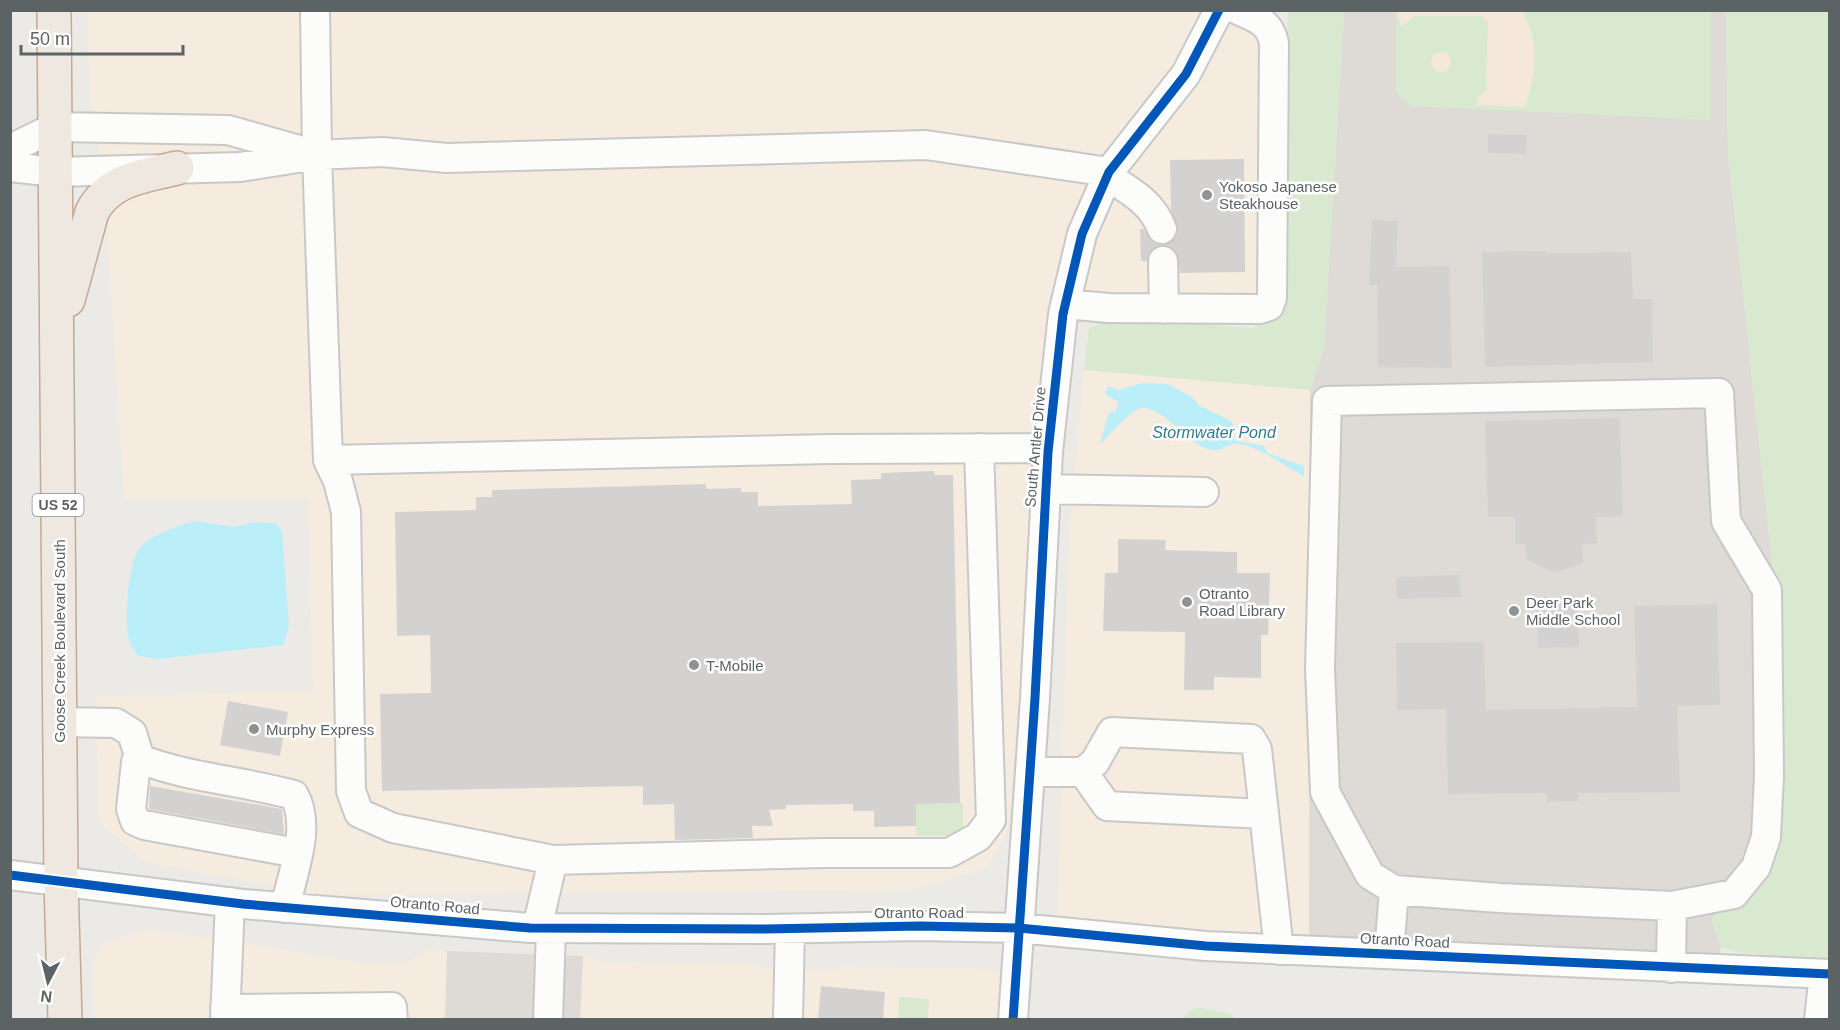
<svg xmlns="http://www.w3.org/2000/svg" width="1840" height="1030" viewBox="0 0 1840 1030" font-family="Arial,sans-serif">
  <rect width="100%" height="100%" fill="#eceae7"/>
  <path fill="#f6ebdf" d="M87 11H1269L1274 302 1051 311 1008 831 986 869 909 890 323 895 145 862 106 828 98 818 96 696 313 691 308 498H124L105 196 94 110 90 103Z
    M1084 370 1310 390 1309 951 1057 931 1069 540Z
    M145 929 261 945 361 963 403 964 431 950 447 951 445 1019H95L94 962 101 944Z
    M590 955 604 962 749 964 764 968 833 970 845 966 987 969 1003 973 1004 1019 580 1020 583 956Z"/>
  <path fill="#dedad6" d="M1344 11H1726L1728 153 1780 637 1775 824 1740 887 1712 920 1721 947 1715 969 1309 951 1310 390 1324 347Z
    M447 951 583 956 580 1019 445 1020Z"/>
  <path fill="#d9e9d0" d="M1288 11H1344L1324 347 1310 390 1084 370 1089 328 1116 317 1253 328 1278 310Z
    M1396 11H1711V120L1411 106 1396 93Z
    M1726 11H1829V959L1742 953 1721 947 1711 920 1740 887 1775 824 1780 637 1728 153Z
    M963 803V827L955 836H916V804Z
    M899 997 929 999 928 1019H898Z
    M1198 1007 1228 1013 1236 1019H1182L1190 1010Z"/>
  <path fill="#f5e8db" d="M1398 11H1522C1541 44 1536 72 1525 107L1476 105 1479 96 1486 91 1488 23 1482 16H1415L1401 26Z
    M1431 62a10 10 0 1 1 20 0a10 10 0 1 1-20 0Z"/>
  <path fill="#baeef8" d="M1142 383 1167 384 1192 397 1198 405 1231 421 1235 428 1234 440 1264 446 1267 453 1304 466V476C1284 466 1259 446 1238 444 1224 443 1222 456 1203 447 1187 440 1161 406 1142 408 1130 410 1110 435 1100 444L1109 413 1116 411 1118 402 1105 394 1108 386 1119 390Z
    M195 521 233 527 258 522 276 524 282 531 289 626 283 645 158 659 138 656C134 649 129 643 128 635 125 617 128 561 140 548 152 534 178 526 195 521Z"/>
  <path fill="#d4d2d1" d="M1488 134 1527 135 1526 154 1488 153Z
    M1244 159 1245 272 1180 273 1177 253 1164 245 1175 239 1178 230 1171 209 1170 160Z
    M1372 220 1398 221 1396 267 1449 266 1452 368 1378 367 1377 285H1369Z
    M1140 229H1144L1152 242 1160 245 1149 253 1147 261H1141Z
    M1547 251V253L1631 252 1633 299H1652L1653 362 1485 367 1482 252Z
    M1620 418 1623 516 1596 517 1597 543 1582 544 1583 563 1555 573 1526 559V544H1515V517H1488L1485 421Z
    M934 471 935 475H953L960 803 916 804V826L874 827V811H853V804L786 805V809L769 810 773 826H752L753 838 675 840 674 804 643 805V786L382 791 380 694 431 693 430 635 397 636 395 512 476 510V497H492V490L706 484V489L741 488V492H758V506L852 504 851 480 881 479V473Z
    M1118 539 1166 540 1165 550 1237 552V573H1270L1268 635H1261V678L1214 677V690H1184L1185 632 1103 631 1105 573H1118Z
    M1460 575 1461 597 1397 599 1396 577Z
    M1577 596 1579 647 1538 648 1537 598Z
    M1717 604 1720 705 1677 706 1680 792 1578 793V801L1547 802V793L1448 794 1446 709 1397 710 1396 643 1484 642 1486 710 1637 707 1634 606Z
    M228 701 288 712 280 756 220 745Z
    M150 786 282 809 284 834 149 809Z
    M821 986 885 992 883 1020H818Z"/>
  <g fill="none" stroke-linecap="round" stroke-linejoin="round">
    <defs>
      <path id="minor" d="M315 10 317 155 328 460 338 481 346 512 351 791 359 813 393 828 553 860 824 853H949L978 837 991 820 979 448
        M10 149 55 127 228 130 306 152
        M10 167 55 172 240 167 317 155 382 152 447 158 926 145 1109 172
        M1107 176C1130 191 1152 202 1162 229
        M1163 261 1164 309
        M1066 304 1108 308 1260 309 1269 306 1272 298 1274 43C1270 22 1256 18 1238 10
        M1719 393 1726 521 1767 590 1769 776 1766 837 1756 867 1734 894 1672 906 1500 898 1394 890 1370 875 1325 792 1320 668 1327 401Z
        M328 460 831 449 1048 448
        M1046 489 1204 492
        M60 722 116 723 132 733 140 759C189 778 243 781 294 795 312 827 292 874 285 908
        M140 759 136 762 131 809 135 821 144 825 297 853
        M1030 772H1083L1095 762 1112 732 1251 739 1257 749 1279 950
        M1083 772 1107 806 1264 814
        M10 875 243 904 530 928 765 929 920 926 1019 928 1206 946 1830 974
        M537 928 553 860
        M1389 954 1394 890
        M1671 968 1672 906
        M225 1009 392 1007 393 1020
        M788 1019 790 929
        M225 1020 230 902
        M548 1020 551 928
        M1013 1020 1035 698 1048 452 1063 314 1082 234 1109 172 1186 74 1219 10
        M1819 1020 1824 974"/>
      <path id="highway" d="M54 10 61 882 65 1020
        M68 300 92 212C109 179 144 176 177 168"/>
    </defs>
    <use href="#minor" stroke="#c8c8c8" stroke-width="32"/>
    <use href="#highway" stroke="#c4a993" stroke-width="36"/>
    <use href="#minor" stroke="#fcfcfb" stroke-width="28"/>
    <use href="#highway" stroke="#efe8e1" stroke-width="33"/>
    <defs>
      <path id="cycleway" d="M10 875 243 904 530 928 765 929 920 926 1019 928 1206 946 1830 974
        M1013 1020 1035 698 1048 452 1063 314 1082 234 1109 172 1186 74 1219 10"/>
    </defs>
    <use href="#cycleway" stroke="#fff" stroke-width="13"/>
    <use href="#cycleway" stroke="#0057b8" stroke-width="9"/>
  </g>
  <g fill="#8e9292" stroke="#fff" stroke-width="2">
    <circle cx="1207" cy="195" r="6"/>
    <circle cx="1187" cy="602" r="6"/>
    <circle cx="1514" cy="611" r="6"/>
    <circle cx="694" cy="665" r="6"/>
    <circle cx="254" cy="729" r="6"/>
  </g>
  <g text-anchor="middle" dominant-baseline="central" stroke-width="5" stroke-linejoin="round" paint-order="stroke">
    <rect fill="#fff" stroke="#8d9293" stroke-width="1.5" x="32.5" y="494" width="51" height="22" rx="4.5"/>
    <g font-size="14" font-weight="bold" fill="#5c6365">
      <text x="58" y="505">US 52</text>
    </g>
    <g font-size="15" fill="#5c6365" stroke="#fff" text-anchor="start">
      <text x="1219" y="186">Yokoso Japanese<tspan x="1219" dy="17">Steakhouse</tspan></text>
      <text x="1199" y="593">Otranto<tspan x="1199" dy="17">Road Library</tspan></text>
      <text x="1526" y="602">Deer Park<tspan x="1526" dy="17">Middle School</tspan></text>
      <text x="706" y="665">T-Mobile</text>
      <text x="266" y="729">Murphy Express</text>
    </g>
    <g font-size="15" fill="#5c6365" stroke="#fff">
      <text transform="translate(1035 447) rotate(-85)">South Antler Drive</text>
      <text transform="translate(59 641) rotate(-90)">Goose Creek Boulevard South</text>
      <text transform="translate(435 905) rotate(5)">Otranto Road</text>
      <text x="919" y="912">Otranto Road</text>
      <text transform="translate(1405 940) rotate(3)">Otranto Road</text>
    </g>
    <g font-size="16" font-style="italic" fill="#307b93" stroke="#fff">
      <text x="1214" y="432">Stormwater Pond</text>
    </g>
  </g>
  <rect width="1840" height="1030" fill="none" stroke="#5c6365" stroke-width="24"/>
  <g transform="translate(48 982) rotate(187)" stroke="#ffffff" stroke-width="4.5" paint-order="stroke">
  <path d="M0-4.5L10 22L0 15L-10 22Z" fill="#5c6365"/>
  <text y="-9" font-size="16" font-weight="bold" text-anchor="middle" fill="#5c6365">N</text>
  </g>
  <path d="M21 45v9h162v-9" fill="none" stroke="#5c6365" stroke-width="3"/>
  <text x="30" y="45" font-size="18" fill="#5c6365" stroke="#ffffff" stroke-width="4.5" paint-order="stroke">50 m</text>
</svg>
